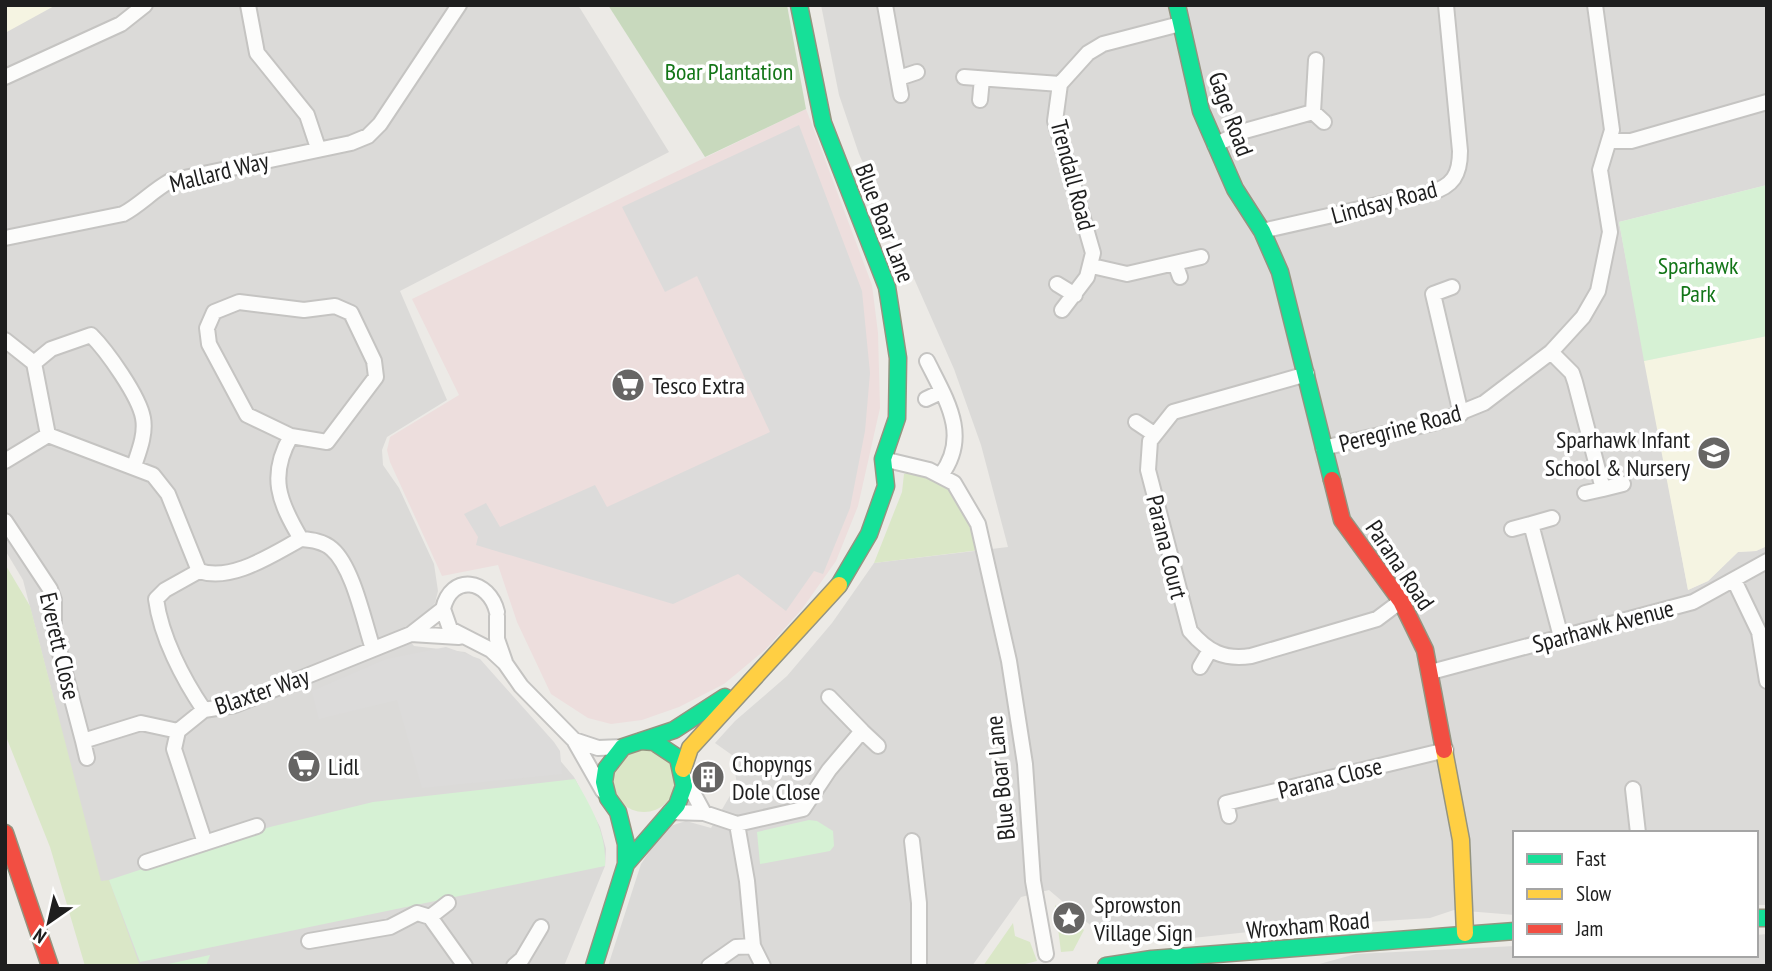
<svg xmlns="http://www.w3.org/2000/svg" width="1772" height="971" viewBox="0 0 1772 971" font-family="'PT Sans Narrow',sans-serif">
  <rect width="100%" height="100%" fill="#eceae6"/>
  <path fill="#dbdad8" d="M5 5H578L669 152 400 291 447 400 387 437 382 450 383 465 399 488 434 564 438 591 435 603 427 613 401 630 414 646 465 652 472 656 574 777 600 827 606 849 605 866 564 966H90L56 708 23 580 5 550Z
    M821 5H1767V185L1619 222 1688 590 1708 581 1738 552 1756 551 1767 546V905H1756V833H1515V915L1454 910 1430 918 1306 926 1155 942 1153 936 1102 935 1049 890 1021 897 972 966H608L641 864 657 840 667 827 686 821 711 828 737 784 732 755 715 743 735 721 787 676 832 623 874 563 1008 547 981 445 954 369 859 154 839 95Z
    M1767 934V966H1312L1356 954 1515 946V955H1756V935Z"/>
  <path fill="#eddedd" d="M806 109 872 285 878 333 880 408 858 506 836 561 802 609 765 650 724 684 679 707 642 720 611 724 588 718 551 694 517 622 498 565 442 576 390 462 387 450 390 437 459 395 412 299Z"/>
  <path fill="#f5f4e2" d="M5 5H56L5 33Z
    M1767 336V546L1756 551 1738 552 1708 581 1688 590 1644 361Z"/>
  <path fill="#dae7c7" d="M918 469 958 489 980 550 874 563 902 492 904 474Z
    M5 564 30 606 101 881 109 880 140 966H85L50 847 5 734Z
    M613 781a31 31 0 1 1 62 0a31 31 0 1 1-62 0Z
    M1055 905 1084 930 1073 951 1061 952Z
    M1013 923 1015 936 1030 942 1037 961 1017 966H983Z"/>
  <path fill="#c8d9bd" d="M608 5H787L806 109 705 157Z"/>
  <path fill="#d6f1d4" d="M1767 185V336L1644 361 1619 222Z
    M575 779C591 807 607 833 605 866L140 962 109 880 270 827 373 802Z
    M809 820 817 821 833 831 834 846 830 851 760 864 757 832Z
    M210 955 206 966H159Z"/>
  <path fill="#dcdbda" d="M799 125 862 291 870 373 865 431 850 508 823 574 814 571 786 611 738 574 673 604 476 545 478 537 464 514 486 503 500 527 595 485 607 507 770 432 697 276 665 292 622 207Z
    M446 647 480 659 554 742 560 751 562 774 422 788 397 700 319 719 312 691 386 659Z"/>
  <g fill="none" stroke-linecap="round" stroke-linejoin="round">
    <defs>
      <path id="street" d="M248 5 257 53 307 115 318 148
        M885 5 901 95
        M5 77 121 24 145 5
        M964 77 1060 84
        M899 78 917 72
        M980 100 982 79
        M1313 112 1324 122
        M1610 141H1631L1767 102
        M1215 145 1241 132 1313 112 1316 60
        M1262 231 1430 193C1453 186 1460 175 1460 151L1446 5
        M5 238 123 214C140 205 152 191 170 181L351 143 368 136 380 124 459 5
        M1175 263 1180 277
        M1092 266 1127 274 1201 257
        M1057 284 1075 295
        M1452 287 1433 294 1461 414
        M239 302 304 310 335 306 351 313 374 361 376 377 327 442 291 436 247 415 209 344 207 328 214 312Z
        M1062 310 1087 277 1093 253 1055 121 1060 84 1088 53 1103 44 1180 24
        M5 340 34 363
        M1551 352 1572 373 1575 382 1603 489 1585 493
        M927 361C947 401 970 436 941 475
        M1307 374 1173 412 1150 441 1148 470 1190 631C1208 652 1224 660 1251 656L1377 619 1401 601
        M926 399 941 392
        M1136 422 1154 434
        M291 436C268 476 279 502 301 539
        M1323 448 1437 422 1484 403 1551 352 1583 317 1598 291 1610 232 1600 170 1612 130 1595 5
        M883 459 929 470 954 483 978 524 1009 661 1025 764 1033 881 1046 954
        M5 461 48 435
        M134 466C139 451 146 434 143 418 139 396 107 351 91 335L51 349 34 363 48 435 153 475 168 494 199 571
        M1603 489 1623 484
        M5 521 50 589 54 600V631L83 741
        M1531 524 1552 518
        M1512 529 1531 524 1561 637
        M301 539C311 540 323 541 332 549 353 567 364 622 373 649
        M199 571 165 590 156 599C161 637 183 679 204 710
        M199 571C232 582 271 555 301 539
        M1734 580 1759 632 1767 681
        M497 612C489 579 451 573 443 609L450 629 491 650 505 663 521 686 574 740 603 791
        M497 616V639L505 662
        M411 634 459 637
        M1200 667 1210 650
        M1431 672 1693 602 1767 561
        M178 731 174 749 205 843
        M862 731 878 746
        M574 740 598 748 623 747
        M87 758 83 741 141 723 178 731 204 710 235 705 411 634 443 609
        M685 778 704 813
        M1633 789 1638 833
        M670 812 704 813 737 824 803 809 829 770 862 731 829 697
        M1229 816 1226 803 1446 750
        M737 824 747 881 753 946 763 966
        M912 841 919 903V966
        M146 862 257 826
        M430 917 465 966
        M309 941 390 927 417 913 430 917 448 903
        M514 966 522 959 541 927
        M709 966 736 947 753 946"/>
      <path id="fast" d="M799 5 823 123 887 287 898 358 897 418 883 459 886 486 869 534 839 585
        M1177 5 1201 111 1235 189 1262 231 1280 272 1332 480
        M626 864 677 805 684 786 678 758 654 742 641 741
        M1756 918H1767
        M594 966 626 864V844L618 812 608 798 604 782 606 769 623 747 674 730 725 697
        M1106 966 1152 959 1515 931"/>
      <path id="slow" d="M1444 750 1461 840 1465 933
        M683 769 690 748 839 585"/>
      <path id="jam" d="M1332 480 1342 520 1401 601 1425 650 1444 750
        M5 833 50 966"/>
    </defs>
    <use href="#street" stroke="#c5c4c2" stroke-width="18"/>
    <use href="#fast" stroke="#949480" stroke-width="19"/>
    <use href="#slow" stroke="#949480" stroke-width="19"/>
    <use href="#jam" stroke="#949480" stroke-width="19"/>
    <use href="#street" stroke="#fcfcfb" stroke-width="14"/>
    <use href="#fast" stroke="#16e098" stroke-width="16"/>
    <use href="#slow" stroke="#ffcf43" stroke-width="16"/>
    <use href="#jam" stroke="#f24e42" stroke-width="16"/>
  </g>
  <defs>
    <symbol id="supermarket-disc" viewBox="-11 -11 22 22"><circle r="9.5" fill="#666564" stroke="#fff"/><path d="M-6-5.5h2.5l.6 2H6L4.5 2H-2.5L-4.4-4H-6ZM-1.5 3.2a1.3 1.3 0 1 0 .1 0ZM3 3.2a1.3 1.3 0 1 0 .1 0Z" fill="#fff"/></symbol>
    <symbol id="school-disc" viewBox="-11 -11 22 22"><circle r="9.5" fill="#666564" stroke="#fff"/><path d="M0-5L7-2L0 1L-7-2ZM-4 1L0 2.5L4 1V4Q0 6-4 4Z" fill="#fff"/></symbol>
    <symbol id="building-disc" viewBox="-11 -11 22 22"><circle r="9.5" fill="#666564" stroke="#fff"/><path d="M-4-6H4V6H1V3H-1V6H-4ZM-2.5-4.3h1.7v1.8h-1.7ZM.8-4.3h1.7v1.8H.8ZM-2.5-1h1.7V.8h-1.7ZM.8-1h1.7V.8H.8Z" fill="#fff"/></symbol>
    <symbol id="sight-disc" viewBox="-11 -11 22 22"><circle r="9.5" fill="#666564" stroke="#fff"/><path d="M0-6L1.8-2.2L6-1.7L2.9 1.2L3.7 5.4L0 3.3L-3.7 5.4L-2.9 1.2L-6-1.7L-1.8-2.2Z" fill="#fff"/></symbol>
  </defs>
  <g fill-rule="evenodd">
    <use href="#supermarket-disc" x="609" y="366" width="38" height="38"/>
    <use href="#school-disc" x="1695" y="434" width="38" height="38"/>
    <use href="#supermarket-disc" x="285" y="747" width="38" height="38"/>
    <use href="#building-disc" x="689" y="758" width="38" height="38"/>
    <use href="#sight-disc" x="1050" y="899" width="38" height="38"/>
  </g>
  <g text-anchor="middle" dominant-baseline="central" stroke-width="7" stroke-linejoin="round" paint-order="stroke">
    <g font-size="24" fill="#127517" stroke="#fff">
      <text x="729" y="71">Boar Plantation</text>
      <text x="1698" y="265">Sparhawk<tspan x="1698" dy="28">Park</tspan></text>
    </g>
    <g font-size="24" fill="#1e1e1e" stroke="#fff">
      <text transform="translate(1231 114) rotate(70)">Gage Road</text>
      <text transform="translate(219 172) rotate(-14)">Mallard Way</text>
      <text transform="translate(1073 175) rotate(75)">Trendall Road</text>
      <text transform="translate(1384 202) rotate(-15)">Lindsay Road</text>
      <text transform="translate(885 223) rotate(69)">Blue Boar Lane</text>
      <text transform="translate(1400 428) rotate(-15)">Peregrine Road</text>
      <text transform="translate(1167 547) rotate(76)">Parana Court</text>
      <text transform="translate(1400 565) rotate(56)">Parana Road</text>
      <text transform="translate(1603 626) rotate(-15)">Sparhawk Avenue</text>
      <text transform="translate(60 646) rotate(77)">Everett Close</text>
      <text transform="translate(262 691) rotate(-19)">Blaxter Way</text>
      <text transform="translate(1000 778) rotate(-96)">Blue Boar Lane</text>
      <text transform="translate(1330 778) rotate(-14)">Parana Close</text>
      <text transform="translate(1308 925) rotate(-5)">Wroxham Road</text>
    </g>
    <g font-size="24" fill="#1e1e1e" stroke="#fff" text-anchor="start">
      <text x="652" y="385">Tesco Extra</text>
      <text x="1690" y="439" text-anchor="end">Sparhawk Infant<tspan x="1690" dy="28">School &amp; Nursery</tspan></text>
      <text x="732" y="763">Chopyngs<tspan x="732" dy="28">Dole Close</tspan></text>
      <text x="328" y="766">Lidl</text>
      <text x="1094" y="904">Sprowston<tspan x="1094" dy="28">Village Sign</tspan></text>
    </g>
  </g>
  <rect width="1772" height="971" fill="none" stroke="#1e1e1e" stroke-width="14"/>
  <rect x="1513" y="831" width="245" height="126" fill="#ffffff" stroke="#a5a5a5" stroke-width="2"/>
  <rect x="1527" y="854" width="35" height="10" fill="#16e098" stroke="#a5a5a5" stroke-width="2"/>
  <text x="1576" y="866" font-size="21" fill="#1e1e1e">Fast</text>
  <rect x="1527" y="889" width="35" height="10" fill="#ffcf43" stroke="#a5a5a5" stroke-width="2"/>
  <text x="1576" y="901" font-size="21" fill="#1e1e1e">Slow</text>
  <rect x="1527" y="924" width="35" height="10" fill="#f24e42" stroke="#a5a5a5" stroke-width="2"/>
  <text x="1576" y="936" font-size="21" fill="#1e1e1e">Jam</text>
  <g transform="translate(49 922) rotate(214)" stroke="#ffffff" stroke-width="5" paint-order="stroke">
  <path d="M0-5L12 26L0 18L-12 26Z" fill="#1e1e1e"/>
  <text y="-10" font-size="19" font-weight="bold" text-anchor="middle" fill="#1e1e1e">N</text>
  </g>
</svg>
